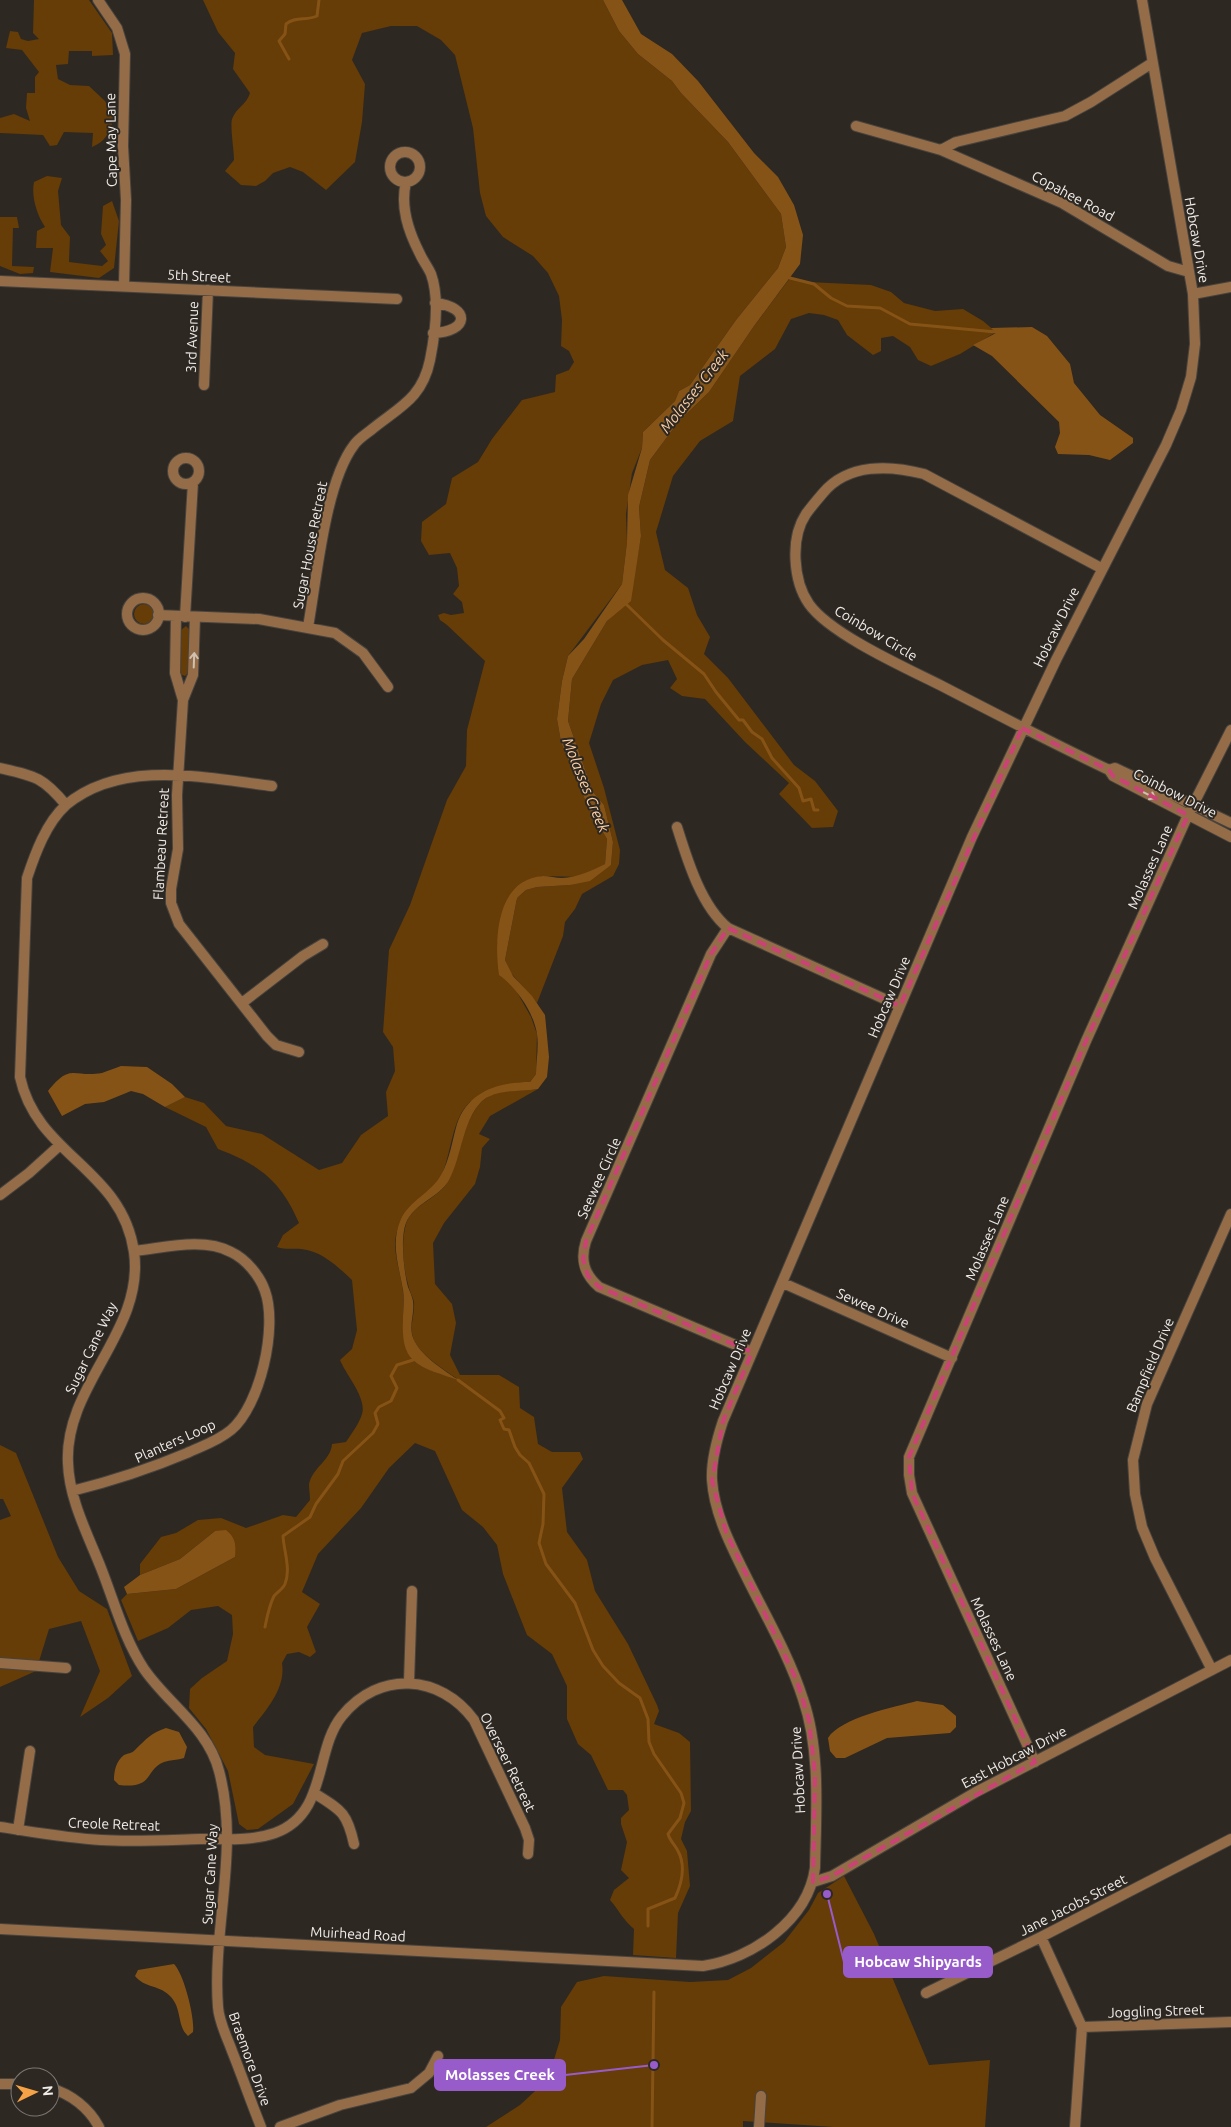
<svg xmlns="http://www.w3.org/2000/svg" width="1231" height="2127" viewBox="0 0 1231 2127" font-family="Ubuntu,sans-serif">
  <rect width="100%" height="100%" fill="#2d2822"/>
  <path fill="#663c07" d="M34 0H89L112 33 113 55 92 56V51H69L68 64 56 65 58 79 70 85 89 86 105 101 114 117C110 131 107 141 92 147L93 133 64 132 57 145 50 146 43 135 0 133V118L14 114 30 121 26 108 27 93H35V77L39 72 22 50 6 48 10 31 18 32 21 39 28 41 39 39 33 33Z
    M203 0H603L619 31 638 54 672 81 681 93 728 142 781 214 786 247 778 268 736 320 690 385 679 391 675 401 643 432 642 448 632 473 626 514 627 542 622 584 568 656 562 681 557 719 561 742 589 809 607 839 605 864 580 877 542 876 525 881 497 943 513 985 531 1017 537 1034 536 1074 530 1082C514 1082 505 1085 491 1092 485 1095 475 1098 470 1102 451 1119 452 1154 441 1176 430 1196 406 1206 398 1228 390 1249 401 1271 403 1292 405 1312 398 1340 412 1358 420 1369 443 1375 456 1378 443 1369 424 1357 416 1344 407 1330 415 1317 414 1302 413 1297 409 1290 408 1284 403 1267 401 1241 406 1224 413 1203 439 1199 448 1181 461 1158 463 1114 486 1098 500 1088 522 1092 538 1089L490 1116 479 1134 490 1139 482 1148 480 1167 475 1184 444 1223 433 1243 435 1284 452 1304 456 1323 450 1355 460 1375H499L519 1387 520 1408 534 1417 538 1444 552 1452H580L583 1459 562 1488 567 1532 587 1560 595 1591 628 1644 657 1705 659 1711 654 1724 679 1733 690 1742 691 1811 685 1822 681 1839 687 1851 690 1886 678 1913 676 1958 633 1955 634 1929C623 1920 619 1910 610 1900L614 1890 629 1878 621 1870 627 1842 621 1824V1818L629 1810 627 1795 623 1790H608L591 1755 578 1744 567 1719V1686L552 1654 527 1635 503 1574 497 1545 483 1527 462 1510 435 1451 415 1443 389 1468 361 1508 318 1554 302 1592 320 1604 307 1627 316 1652 310 1657 299 1652 287 1654 282 1663C286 1688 267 1709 253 1727L254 1747 265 1755 314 1764 293 1804 258 1829 247 1830 239 1824 228 1771 206 1729 189 1708 190 1689 202 1678 227 1661 233 1634 232 1615 218 1606 191 1610 168 1628 138 1641 121 1600 127 1594 176 1589 235 1557 215 1531 180 1559 140 1575V1564L161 1537 176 1533 198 1520 221 1518 246 1528 283 1515 296 1517 310 1500C310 1495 309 1489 309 1484 313 1467 331 1460 332 1444L346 1442C351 1434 359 1424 362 1414 367 1398 346 1375 340 1360L352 1349 357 1330 352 1280C338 1267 322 1251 301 1249 292 1248 286 1250 277 1247L283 1235 299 1223C281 1181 260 1165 218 1149L206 1127 165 1107 185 1097 204 1103 226 1126 262 1134 319 1170 342 1163 361 1135 388 1116 386 1092 395 1071 393 1047 383 1032 389 950 410 905 447 800 466 766 467 730 485 661 447 625 440 620 438 615 444 613 451 615 464 613 462 602 453 594 459 586 457 568 450 553 429 555 421 541 422 522 446 504 452 478 478 462 492 439 522 400 555 392 556 375 569 370 574 362 569 351 561 346 562 320 559 296 548 273 533 256 503 237 486 216 480 193 473 128 455 55 441 40 417 26H391L362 33 352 60 365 84 362 122 355 162 326 190 303 172 290 167 273 173 265 181 256 186 241 185 225 171 234 160C234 150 230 127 232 119 236 108 247 104 250 93L233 69 235 53 218 32Z
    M47 176 62 178 58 191 61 225 70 237 69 262 102 266 108 261 100 251 106 245 101 234 103 206 112 201 119 221 114 268 99 278 50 272 53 248H36L37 231 45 227C37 215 31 197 34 182Z
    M0 217H17L19 228H13L12 266 34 267 33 273 20 274 0 266Z
    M790 278 808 282 871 285 891 292 904 303 935 311 963 309 983 321 996 332 960 354 931 366 918 360 910 347 893 336 881 338V351L873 355 847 335 838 320 824 315 809 313 791 319 775 349 740 376 733 421 700 441 673 476 656 532 665 570 688 588 697 615 710 637 704 654 728 678 794 765 815 781 838 811 833 827 812 828 779 794 789 783 745 742 705 699 682 696 670 688 677 679 668 660 642 665 613 680 601 704 589 743 604 788 620 850 619 864 613 876 582 894 575 909 565 922 563 936 537 1003 511 973 505 960 517 898 526 890 537 887 570 885 611 865 613 842 604 805 593 792 568 721 572 679 607 621 614 614 637 559 641 536 639 507 650 460 679 421 709 392 754 326Z
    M134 614a10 10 0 1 1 20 0a10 10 0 1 1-20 0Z
    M186 626 191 631 189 672 185 676 180 674 179 671 181 630Z
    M0 1445 16 1453 58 1557 79 1591 107 1609 132 1676 108 1698 80 1717 100 1671 81 1621 49 1629 36 1671 0 1687V1520L11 1516 3 1499H0Z
    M844 1876 874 1934 929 2065 990 2060 985 2127H834L743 2121V2127H486L520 2105 548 2079 560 2040 561 2007 577 1982 604 1976 690 1982 728 1980 751 1968 784 1942 809 1910 818 1893Z"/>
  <path fill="#865317" d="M603 0H622L641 34 672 54 698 81 754 153 778 177 794 205 803 235 800 264 754 326 709 392 679 421 650 460 639 507 641 536 631 601 607 621 572 679 568 721 593 792 604 805 613 842 611 865 590 881 570 885 537 887 526 890 517 898 505 960 513 976 532 996 545 1015 549 1057 547 1077 538 1089C522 1092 501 1089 486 1098 463 1114 462 1157 449 1180 439 1198 414 1203 406 1223 400 1238 404 1272 408 1287 410 1292 412 1296 413 1301 415 1315 407 1328 415 1342 423 1357 444 1370 458 1380 444 1375 423 1370 413 1360 396 1344 406 1310 403 1290 399 1266 390 1243 401 1219 409 1201 432 1192 441 1175 450 1159 452 1141 457 1124 468 1091 499 1082 530 1082L536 1074C536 1062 539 1047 537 1034 534 1013 516 987 499 975 494 940 496 879 543 876 549 876 556 878 562 878 578 877 591 871 605 864L607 839 589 809 561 742 557 719 562 681 568 656 584 639 622 584 627 542 628 495 642 448 643 432 675 401 679 391 690 385 736 320 778 268 786 247 781 214 728 142 681 93 672 81 638 54 619 31Z
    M1032 327 1047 336 1070 364 1074 383 1100 415 1133 438V443L1110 460 1089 455 1058 454 1055 447 1060 433 1059 422 992 356 973 345 996 333 991 328Z
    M121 1066 147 1067 172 1084 185 1097 165 1107 143 1094 131 1091 104 1102 85 1104 62 1116 48 1091C71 1062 73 1078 102 1073 108 1071 115 1068 121 1066Z
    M226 1530C236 1538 236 1545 235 1557L176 1589 127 1594 124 1587 140 1575 180 1559 215 1531Z
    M917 1701 943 1705 956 1716V1727L950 1733 887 1738 845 1758H836L830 1751 828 1738C840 1718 894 1707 917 1701Z
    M166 1728 179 1732 187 1747 184 1758C178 1760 170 1760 164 1762 144 1770 155 1789 119 1785L114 1780C114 1771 116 1761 124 1755 128 1753 131 1754 135 1750 146 1739 151 1733 166 1728Z
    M174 1964C184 1974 195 2018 193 2032L188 2036C177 2026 182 2009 171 1997 161 1985 144 1988 135 1976L138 1970Z"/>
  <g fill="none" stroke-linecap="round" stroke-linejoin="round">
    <path stroke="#865317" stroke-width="3" d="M289 59 279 41 285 34 286 24C296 16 306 21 317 16L319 0
      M790 278 814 284 831 298 847 306 880 308 910 324 996 332
      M627 605 663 640 704 674 716 692 739 720H743L752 732 762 739 772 758 799 788 803 801 811 799 814 810H818
      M458 1380 500 1411 504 1418 500 1420 504 1429 509 1430 515 1447 520 1455 529 1463 544 1494 543 1524 539 1543 546 1564 575 1603 593 1650 603 1666 619 1683 640 1698 648 1719 649 1742 654 1754 681 1793 684 1803 680 1818 668 1834C670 1841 675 1845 678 1851 686 1866 682 1883 675 1898L648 1909V1926
      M265 1627C267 1617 269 1606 274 1596 277 1592 283 1589 285 1584 291 1569 284 1552 283 1536L310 1517 316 1504 338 1474 343 1461 373 1433 378 1424 375 1413 379 1407 391 1401 397 1388 391 1376 397 1365 413 1360
      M652 2127 654 1992"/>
    <defs>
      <path id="street" d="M98 0 117 28 125 54 123 146 126 200 124 286
        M856 126 941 150 956 142 1065 116 1091 102 1152 63
        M941 150 1062 203 1168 266 1189 272
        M390 167a15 15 0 1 1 30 0a15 15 0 1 1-30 0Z
        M0 281 397 299
        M1193 294 1231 287
        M433 333C469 332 471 307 435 303
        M204 385 208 290
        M173 471a13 13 0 1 1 26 0a13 13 0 1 1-26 0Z
        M1101 568 924 474C890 465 848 463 823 493 817 500 811 507 806 514 790 538 793 581 809 604 830 634 906 668 940 685 996 714 1052 743 1109 770L1113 776 1231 837
        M127 614a16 16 0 1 1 32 0a16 16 0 1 1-32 0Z
        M158 615 259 619 335 633 363 653 388 687
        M176 616 175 673 183 700
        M185 617 193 482
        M195 617 193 675 183 700 177 795 178 849 171 889V903L179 924 267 1036 276 1045 299 1052
        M308 627C317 577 325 483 354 445 358 439 366 434 371 430 399 407 422 399 430 360 435 335 440 299 431 274 428 267 423 261 420 254 408 231 400 207 406 182
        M0 768C35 776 43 777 66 805
        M1109 770 1115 768 1231 823
        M677 827C687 859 701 906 728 928L900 1006
        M728 928 711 954 586 1241C580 1260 584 1274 599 1287L752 1352
        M242 1003 303 956 323 944
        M0 1195 29 1173 60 1145
        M783 1283 952 1358
        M72 1491C112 1481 149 1469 187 1453 202 1446 218 1441 231 1430 260 1406 278 1327 265 1291 260 1276 246 1259 231 1252 203 1237 164 1248 134 1251
        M0 1663 66 1668
        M1212 1670 1155 1558 1142 1527 1135 1494 1133 1460 1147 1404 1231 1214
        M409 1682 412 1591
        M1035 1762 912 1493 909 1475V1457L1086 1041 1188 815 1231 730
        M314 1793C341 1810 347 1812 354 1844
        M0 1827C34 1832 67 1838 101 1840 134 1842 167 1840 200 1839 224 1839 252 1841 275 1833 328 1814 314 1750 342 1716 379 1670 440 1674 474 1720L525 1828 529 1840 528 1854
        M18 1830 30 1751
        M813 1882 832 1876 976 1792 1231 1660
        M0 1929 703 1966C752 1959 808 1920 815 1868 816 1813 821 1751 803 1699 789 1655 764 1613 744 1572 730 1544 714 1512 712 1480 711 1460 717 1439 723 1421L972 837 1056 660 1166 445 1181 410 1191 377 1195 344 1193 294 1142 0
        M1041 1937 1082 2027 1075 2127
        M926 1993 1041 1937 1231 1839
        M1082 2027 1231 2022
        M0 2084H20
        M50 2088C71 2094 89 2108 99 2127
        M261 2127C251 2102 242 2076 232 2051 227 2037 219 2022 218 2007 212 1928 240 1849 219 1771 208 1728 168 1704 144 1669 124 1639 114 1601 101 1568 88 1535 69 1499 68 1463 64 1385 145 1331 134 1252 122 1168 37 1156 20 1077L27 878C35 854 46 823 66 805 122 758 207 778 272 786
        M280 2127 340 2105 411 2088 429 2073 438 2056
        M759 2127 761 2096"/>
    </defs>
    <use href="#street" stroke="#48433e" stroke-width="12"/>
    <use href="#street" stroke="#946d48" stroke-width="10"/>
  </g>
  <defs><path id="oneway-shaft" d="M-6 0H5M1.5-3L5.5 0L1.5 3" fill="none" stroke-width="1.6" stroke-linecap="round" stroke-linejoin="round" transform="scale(1.25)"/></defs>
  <g stroke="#d0c0b1">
    <use href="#oneway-shaft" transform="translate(194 660) rotate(-88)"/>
    <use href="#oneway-shaft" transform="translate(1149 795) rotate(27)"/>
  </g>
  <path fill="none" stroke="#cb4277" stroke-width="4" stroke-dasharray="10 6" stroke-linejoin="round" d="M1022 728 1109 770 1113 776 1188 815 1086 1041 909 1457 912 1493 1035 1762 832 1876 813 1882 815 1774 809 1720 797 1681 726 1532 712 1481 723 1421 752 1352 599 1287 588 1276 583 1259 586 1241 711 954 728 928 900 1006Z"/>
  <g text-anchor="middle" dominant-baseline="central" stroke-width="4" stroke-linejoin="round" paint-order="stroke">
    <g font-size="14" fill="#f0ece9" stroke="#2d2822">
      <text transform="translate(111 140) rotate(-91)">Cape May Lane</text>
      <text transform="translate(1073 196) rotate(28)">Copahee Road</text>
      <text transform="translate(1197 240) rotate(80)">Hobcaw Drive</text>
      <text transform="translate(199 276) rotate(3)">5th Street</text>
      <text transform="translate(192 337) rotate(-88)">3rd Avenue</text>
      <text transform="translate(310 545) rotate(-79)">Sugar House Retreat</text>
      <text transform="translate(1056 627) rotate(-64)">Hobcaw Drive</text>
      <text transform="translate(876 633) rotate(31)">Coinbow Circle</text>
      <text transform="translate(1175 793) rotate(27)">Coinbow Drive</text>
      <text transform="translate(161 844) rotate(-87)">Flambeau Retreat</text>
      <text transform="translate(1150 867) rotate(-66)">Molasses Lane</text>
      <text transform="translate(889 997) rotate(-67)">Hobcaw Drive</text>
      <text transform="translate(599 1178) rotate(-66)">Seewee Circle</text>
      <text transform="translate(987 1238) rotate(-67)">Molasses Lane</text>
      <text transform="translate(873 1308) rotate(24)">Sewee Drive</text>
      <text transform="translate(91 1348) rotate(-64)">Sugar Cane Way</text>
      <text transform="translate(1150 1365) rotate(-67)">Bampfield Drive</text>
      <text transform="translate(730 1369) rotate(-67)">Hobcaw Drive</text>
      <text transform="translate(175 1441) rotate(-24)">Planters Loop</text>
      <text transform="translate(994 1639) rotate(65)">Molasses Lane</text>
      <text transform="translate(1014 1757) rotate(-28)">East Hobcaw Drive</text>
      <text transform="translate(508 1762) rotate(64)">Overseer Retreat</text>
      <text transform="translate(798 1770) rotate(-93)">Hobcaw Drive</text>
      <text transform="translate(114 1824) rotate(2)">Creole Retreat</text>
      <text transform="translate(210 1874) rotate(-87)">Sugar Cane Way</text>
      <text transform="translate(1073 1905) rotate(-27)">Jane Jacobs Street</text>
      <text transform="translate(358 1934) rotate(3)">Muirhead Road</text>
      <text transform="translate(1156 2011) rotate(-2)">Joggling Street</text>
      <text transform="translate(250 2059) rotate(70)">Braemore Drive</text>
    </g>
    <g font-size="15" font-style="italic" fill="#fbcda1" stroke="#2d2822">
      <text transform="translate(694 391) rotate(-52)">Molasses Creek</text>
      <text transform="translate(586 785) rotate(68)">Molasses Creek</text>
    </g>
  </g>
  <path fill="none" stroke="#985cca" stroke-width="2" d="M827 1894L844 1962M654 2065L565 2075"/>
  <g fill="#985cca" stroke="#2d2822" stroke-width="2">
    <circle cx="827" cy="1894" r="5"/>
    <circle cx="654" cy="2065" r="5"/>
  </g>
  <g fill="#985cca" stroke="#985cca" stroke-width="2">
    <rect x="844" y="1947" width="148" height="30" rx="5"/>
    <rect x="435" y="2060" width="130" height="30" rx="5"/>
  </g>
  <g font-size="15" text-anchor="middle" font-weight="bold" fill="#fff">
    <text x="918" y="1967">Hobcaw Shipyards</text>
    <text x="500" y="2080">Molasses Creek</text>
  </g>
  <g transform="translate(35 2092) rotate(85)"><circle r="24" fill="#2d2822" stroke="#7b7672"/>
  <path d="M0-4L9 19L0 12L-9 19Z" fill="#f6a247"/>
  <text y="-8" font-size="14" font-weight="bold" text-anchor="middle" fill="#f0ece9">N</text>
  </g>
</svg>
